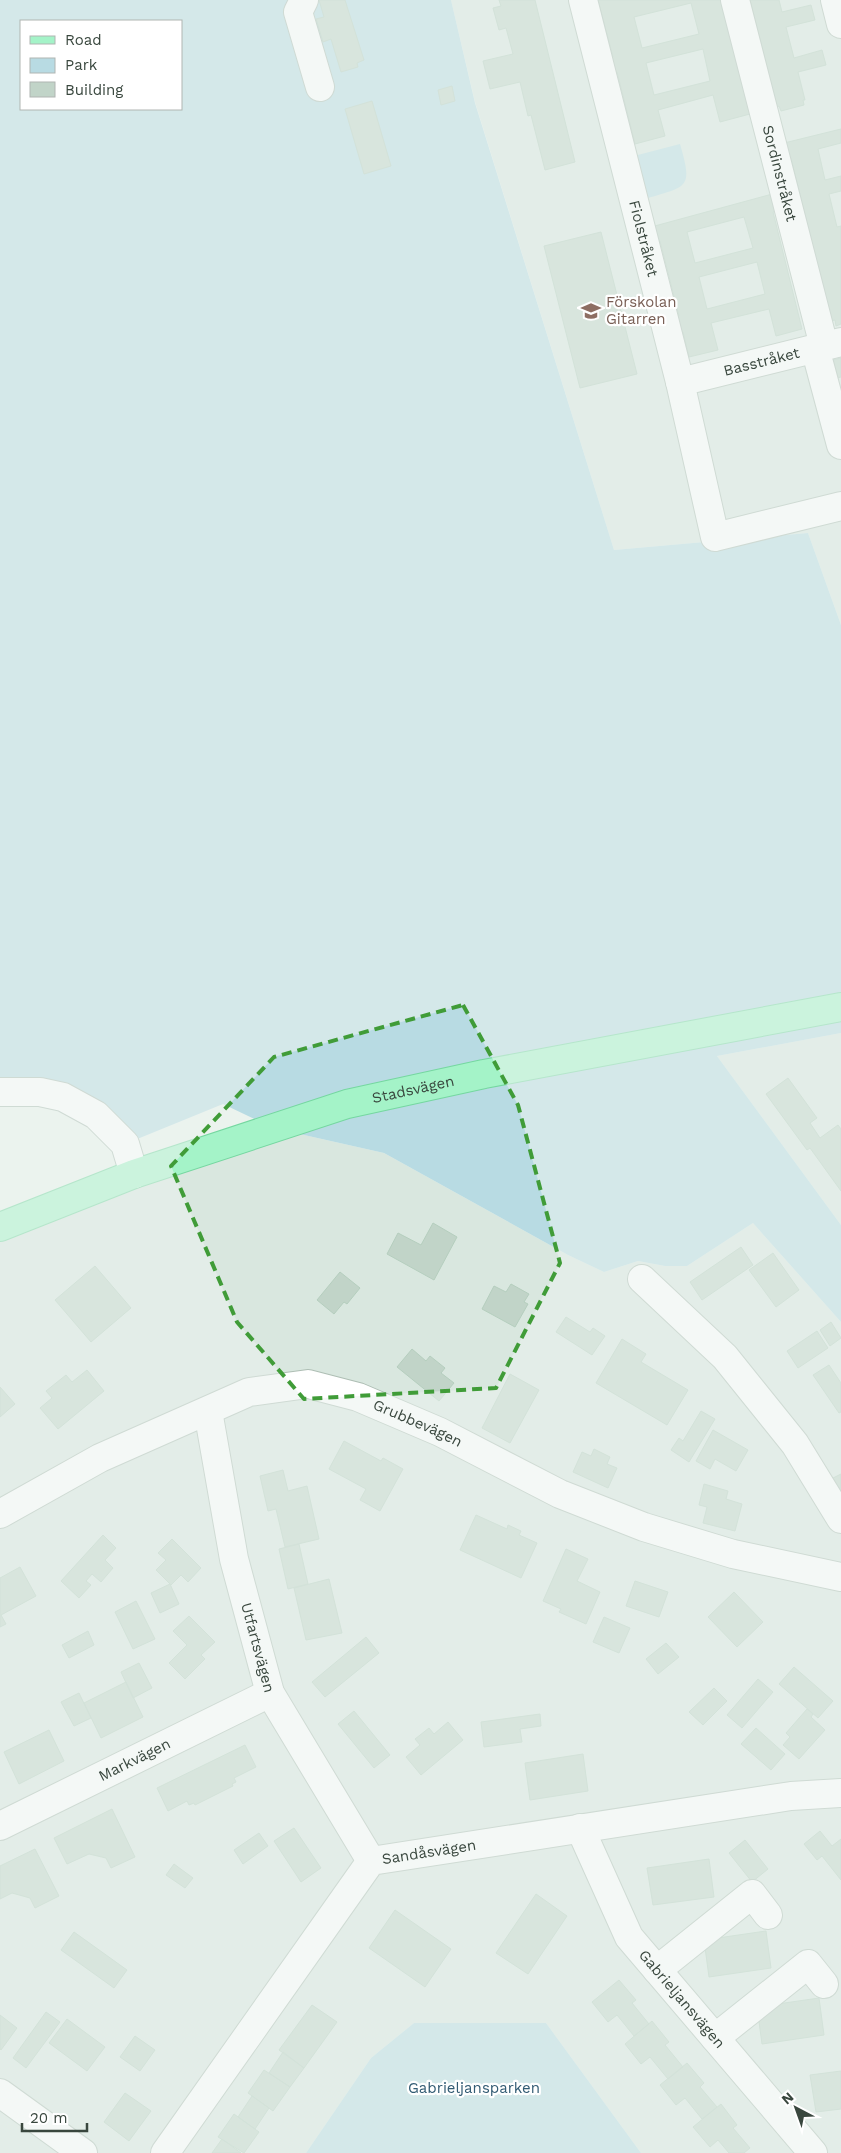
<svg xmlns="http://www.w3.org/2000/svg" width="841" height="2153" viewBox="0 0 841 2153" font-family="'Work Sans',sans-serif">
  <rect width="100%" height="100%" fill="#ebf3ee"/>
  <path fill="#d9e7df" d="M451 0H841V625L808 533 614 550 475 102Z
    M841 1033V1225L717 1056Z
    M273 1128 384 1153 568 1255 604 1272 638 1261 665 1266H687L753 1223 841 1322V2153H641L546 2023H414L371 2058 306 2153H0V1227Z"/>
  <path fill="#b8dbe3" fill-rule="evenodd" d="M0 0H451L475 103 614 550 808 533 841 625V1033L717 1056 841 1225V1322L753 1223 687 1266H665L638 1261 604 1272 568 1255 384 1153 273 1128 223 1104 125 1144 96 1115 0 1092ZM21 21H181V109H21Z
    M680 144C693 189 688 186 645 199L634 156Z
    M414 2023H546L641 2153H306L371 2058Z"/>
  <path fill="#c1d4c8" stroke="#b5cebe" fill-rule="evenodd" d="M319 0H345L364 60 357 63 358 67 341 72 331 39 323 42 316 19 324 17Z
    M499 0H535L575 162 545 170 531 115 528 116 520 82 490 89 483 61 513 54 506 28 499 30 493 8 501 6Z
    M598 0H721L750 114 720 122 713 95 658 110 665 136 635 144 617 72 611 74 607 58 613 57ZM691 3 699 34 642 48 634 17ZM703 49 710 81 654 95 646 63Z
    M750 0H779L782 12 811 5 815 20 786 27 794 58 822 50 826 65 798 72 805 100H803L804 105 781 111 779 106 777 107Z
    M452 86 455 101 441 105 438 90Z
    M372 101 391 166 364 174 345 109Z
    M841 129V143L818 149 825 180 841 176V191L829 194 837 227 841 226V324L836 326 835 320 831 321 791 158 784 159 780 144Z
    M776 193 780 210 773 212 802 329 776 336 769 309 711 323 718 350 689 357 683 332 677 333 673 318 679 316 660 241 655 242 651 227ZM744 217 753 248 695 263 687 232ZM757 262 765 294 707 309 699 277Z
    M601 232 637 374 580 388 544 246Z
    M841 358V377L837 378 833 360Z
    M788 1078 817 1118 810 1123 820 1138 838 1125 841 1129V1191L810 1148 807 1150 766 1094Z
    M433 1223 457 1237 434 1280 387 1254 398 1233 421 1245Z
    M741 1247 753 1265 702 1300 690 1282Z
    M773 1253 799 1290 776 1307 749 1270Z
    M95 1266 131 1308 91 1342 55 1300Z
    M340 1272 360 1288 347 1304 344 1302 334 1314 317 1300Z
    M511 1284 529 1294 524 1302 528 1304 515 1327 482 1309 494 1286 506 1292Z
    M566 1317 590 1332 593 1328 605 1336 592 1355 556 1332Z
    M831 1322 841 1338 830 1346 820 1330Z
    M817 1331 828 1348 798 1368 787 1351Z
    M622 1339 646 1354 641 1362 688 1390 667 1425 596 1383Z
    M412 1349 426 1361 430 1356 445 1368 441 1373 454 1383 439 1401 397 1367Z
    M829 1365 841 1383V1412L839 1413 813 1375Z
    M87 1370 104 1391 58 1429 40 1408 52 1398 46 1391 66 1375 72 1382Z
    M510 1374 539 1390 510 1443 482 1428Z
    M0 1387 15 1404 0 1417Z
    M701 1411 715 1419 689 1462 671 1450 679 1438 683 1441Z
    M713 1430 748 1450 736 1471 715 1459 710 1469 696 1461Z
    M344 1441 381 1461 383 1458 403 1469 380 1511 360 1500 366 1489 329 1469Z
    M594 1449 610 1457 607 1464 617 1468 608 1488 573 1472 582 1452 591 1456Z
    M283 1470 288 1491 307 1486 319 1539 285 1547 276 1509 268 1511 260 1476Z
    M841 1474V1497L831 1479Z
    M704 1484 728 1491 726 1499 742 1504 735 1531 703 1523 707 1507 699 1505Z
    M476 1515 507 1529 508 1525 521 1531 519 1535 537 1543 521 1578 460 1550Z
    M103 1535 116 1548 105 1560 113 1568 101 1582 92 1574 86 1581 91 1585 79 1598 61 1581Z
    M172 1539 201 1568 188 1582 181 1575 171 1585 156 1570 166 1560 158 1553Z
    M299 1544 308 1584 288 1589 279 1549Z
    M566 1549 588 1559 577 1581 600 1592 586 1624 559 1612 561 1609 543 1601Z
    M20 1567 36 1596 1 1615 6 1624 0 1627V1578Z
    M329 1579 342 1633 306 1640 294 1588Z
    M635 1581 668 1592 659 1617 626 1606Z
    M170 1584 179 1604 160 1613 151 1593Z
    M734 1592 763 1622 737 1647 708 1617Z
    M136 1601 155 1639 133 1649 115 1612Z
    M189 1616 215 1642 201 1655 205 1659 185 1679 169 1663 187 1645 173 1631Z
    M604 1617 630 1628 619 1653 593 1642Z
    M88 1631 94 1645 69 1658 62 1645Z
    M366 1637 379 1653 325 1697 312 1682Z
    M666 1643 679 1657 658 1674 646 1659Z
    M139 1663 152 1688 133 1698 121 1672Z
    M794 1667 833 1701 818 1718 779 1684Z
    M758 1679 773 1692 742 1728 727 1715Z
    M126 1682 143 1717 101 1738 84 1703Z
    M714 1688 727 1701 703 1725 689 1712Z
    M79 1693 91 1718 74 1726 61 1702Z
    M807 1709 813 1714 811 1717 825 1730 799 1759 783 1745 790 1737 786 1733Z
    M354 1711 390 1755 374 1768 338 1724Z
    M540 1714 541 1726 520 1729 522 1742 484 1747 481 1722Z
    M448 1722 463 1740 421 1775 406 1757 420 1745 415 1739 429 1728 434 1734Z
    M756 1728 785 1754 771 1770 741 1744Z
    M49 1730 64 1761 19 1784 4 1752Z
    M245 1745 256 1767 234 1778 236 1782 232 1784 233 1786 195 1805 194 1803 189 1805 187 1801 168 1811 157 1788Z
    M583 1754 588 1791 530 1800 525 1763Z
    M112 1809 135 1857 111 1868 106 1858 89 1854 67 1864 54 1838Z
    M294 1828 321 1868 301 1882 274 1841Z
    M820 1831 832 1846 841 1839V1880L822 1856 817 1860 804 1844Z
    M259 1833 268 1846 243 1864 234 1850Z
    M745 1840 768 1869 752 1882 729 1853Z
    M35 1849 59 1896 35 1908 30 1898 12 1893 0 1899V1866Z
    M709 1859 714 1897 653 1905 647 1868Z
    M174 1864 193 1878 185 1888 166 1875Z
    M536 1894 567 1916 528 1974 496 1953Z
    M395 1910 451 1949 425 1987 369 1948Z
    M766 1931 771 1968 709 1977 704 1940Z
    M74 1932 127 1970 114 1988 61 1950Z
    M619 1980 636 2000 632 2003 649 2024 634 2036 617 2015 608 2022 592 2002Z
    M819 1998 824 2035 762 2044 757 2007Z
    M312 2005 337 2022 304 2068 279 2050Z
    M46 2012 60 2022 26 2068 13 2058Z
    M0 2015 17 2028 1 2050 0 2049Z
    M67 2019 105 2047 87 2071 49 2043Z
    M652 2021 669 2042 665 2045 683 2067 668 2079 650 2057 641 2064 625 2044Z
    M135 2036 155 2050 140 2071 120 2057Z
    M283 2052 304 2068 290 2087 269 2073Z
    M687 2063 704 2083 700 2087 717 2107 702 2119 685 2098 676 2105 660 2085Z
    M264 2070 290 2087 273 2111 248 2093Z
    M841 2071V2109L816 2112 810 2075Z
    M125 2093 151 2111 129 2141 104 2122Z
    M252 2096 269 2108 255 2129 238 2117Z
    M721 2104 737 2125 733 2128 750 2148 744 2153H729L718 2140 710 2147 693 2127Z
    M234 2114 259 2132 244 2153 218 2137Z
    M222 2139 241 2153H212Z"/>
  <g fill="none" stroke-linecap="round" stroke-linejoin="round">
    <defs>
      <g id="minor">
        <path d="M304 0 298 12 320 87"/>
        <path id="s1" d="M583 0 680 382 715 537 841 506"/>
        <path id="s2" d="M735 0 824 346"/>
        <path d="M835 0 841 24"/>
        <path d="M815 348 841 445"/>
        <path id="s3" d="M680 382 841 342"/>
        <path d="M0 1092H40L63 1097 96 1115 125 1144 134 1174"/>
        <path d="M642 1279 725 1357 795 1444 841 1519"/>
        <path id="s4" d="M208 1411 234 1559 270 1693 371 1861"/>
        <path id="s5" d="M0 1514 100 1458 249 1392 308 1384 358 1397 440 1432 560 1494 644 1527 733 1554 841 1577"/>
        <path id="s6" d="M0 1826 270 1693"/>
        <path id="s7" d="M580 1828 629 1937 813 2153"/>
        <path d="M657 1970 752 1894 768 1915"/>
        <path d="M715 2038 808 1964 824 1984"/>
        <path d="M0 2093 83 2153"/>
        <path id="s8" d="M165 2153 371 1861 791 1796 841 1793"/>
      </g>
      <g id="major">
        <path id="s9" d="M0 1227 134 1174 347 1104 484 1074 841 1007"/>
      </g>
    </defs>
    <use href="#minor" stroke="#aebeb4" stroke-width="30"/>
    <use href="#major" stroke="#75d7a0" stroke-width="30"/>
    <use href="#minor" stroke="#fff" stroke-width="28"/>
    <use href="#major" stroke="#a4f3c8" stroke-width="28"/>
  </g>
  <path d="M0 0H841V2153H0ZM463 1005 518 1105 560 1263 496 1388 304 1399 237 1322 171 1166 274 1057Z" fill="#ebf3ee" fill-opacity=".55" fill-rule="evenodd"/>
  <path fill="none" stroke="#409c38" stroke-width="4" stroke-dasharray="10 6" stroke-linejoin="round" d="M463 1005 518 1105 560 1263 496 1388 304 1399 237 1322 171 1166 274 1057Z"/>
  <defs>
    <symbol id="school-bare" viewBox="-9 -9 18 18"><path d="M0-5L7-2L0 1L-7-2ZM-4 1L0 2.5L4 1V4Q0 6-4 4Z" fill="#8d6e63" stroke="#fff" stroke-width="2.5" paint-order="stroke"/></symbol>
  </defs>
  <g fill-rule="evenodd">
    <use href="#school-bare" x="577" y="297" width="28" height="28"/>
  </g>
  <g text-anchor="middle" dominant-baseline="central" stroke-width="4.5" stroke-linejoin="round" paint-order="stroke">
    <g font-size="15" fill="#39473e" stroke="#fff">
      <text stroke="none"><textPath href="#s2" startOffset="179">Sordinstråket</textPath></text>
      <text stroke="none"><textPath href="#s1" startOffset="246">Fiolstråket</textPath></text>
      <text stroke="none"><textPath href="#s3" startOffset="84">Basstråket</textPath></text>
      <text stroke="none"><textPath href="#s9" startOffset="436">Stadsvägen</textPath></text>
      <text stroke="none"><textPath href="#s5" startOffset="454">Grubbevägen</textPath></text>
      <text stroke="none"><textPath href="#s4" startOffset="242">Utfartsvägen</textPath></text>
      <text stroke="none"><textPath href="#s6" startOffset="150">Markvägen</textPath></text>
      <text stroke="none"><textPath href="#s8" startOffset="416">Sandåsvägen</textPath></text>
      <text stroke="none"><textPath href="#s7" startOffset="201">Gabrieljansvägen</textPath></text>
    </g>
    <g font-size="15" fill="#785e54" stroke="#fff" text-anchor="start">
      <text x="606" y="302">Förskolan<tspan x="606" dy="17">Gitarren</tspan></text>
    </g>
    <g font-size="15" fill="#325b73" stroke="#fff">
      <text x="474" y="2088">Gabrieljansparken</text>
    </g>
  </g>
  <rect x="20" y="20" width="162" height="90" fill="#ffffff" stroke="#b0b5b2"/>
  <rect x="30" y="36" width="25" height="8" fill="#a4f3c8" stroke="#b0b5b2"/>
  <text x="65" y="45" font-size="15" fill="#39473e">Road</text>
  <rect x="30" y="58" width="25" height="15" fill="#b8dbe3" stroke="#b0b5b2"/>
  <text x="65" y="70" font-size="15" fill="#39473e">Park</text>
  <rect x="30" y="82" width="25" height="15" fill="#c1d4c8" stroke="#b0b5b2"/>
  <text x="65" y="95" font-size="15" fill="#39473e">Building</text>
  <g transform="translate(796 2108) rotate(319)" stroke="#ffffff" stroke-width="4" paint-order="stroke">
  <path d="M0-4L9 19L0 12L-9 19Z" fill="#39473e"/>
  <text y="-8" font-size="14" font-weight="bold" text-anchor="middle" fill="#39473e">N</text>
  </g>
  <path d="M22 2123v8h65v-8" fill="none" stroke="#39473e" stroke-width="2.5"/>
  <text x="30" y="2123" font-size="15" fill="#39473e" stroke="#ffffff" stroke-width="4" paint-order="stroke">20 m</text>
</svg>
